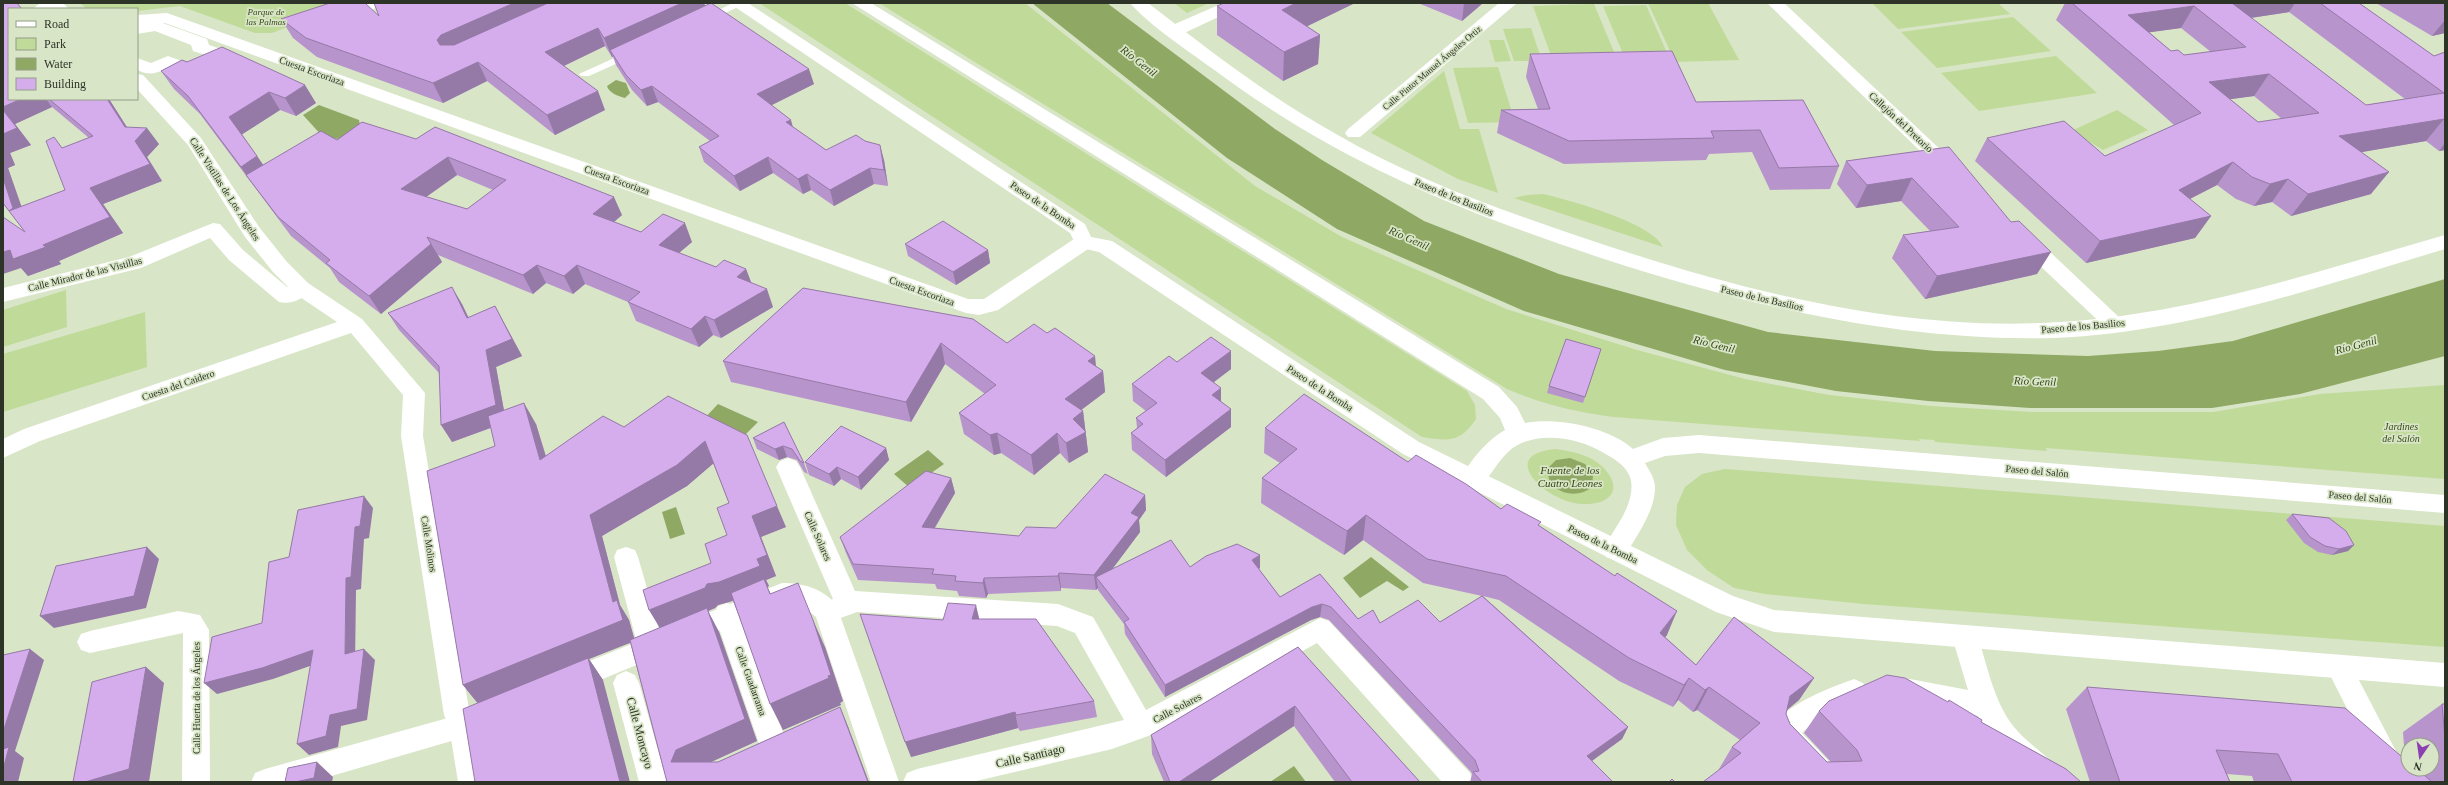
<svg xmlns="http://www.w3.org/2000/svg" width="2448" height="785" viewBox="0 0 2448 785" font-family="Georgia,serif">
  <rect width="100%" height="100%" fill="#d8e5c7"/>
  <path fill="#c0da99" d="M80 3H322L332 10 272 33H255L180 6 137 11 87 9Z
    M759 3H845L1467 391 1475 405 1476 419C1460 443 1448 441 1422 437Z
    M879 3H1025L1255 186 1342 237 1506 309 1637 350 1745 379 1829 395 1931 406 2033 412H2213L2320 394 2445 385V479L2046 448 2047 451 1935 442 1934 440 1919 439 1920 441 1614 417C1572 411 1546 405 1507 389Z
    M1174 3H1209L1187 13Z
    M1648 3H1708L1739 60 1675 62Z
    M1872 3H1998L2010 14 1898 29Z
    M1594 4 1617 59 1553 61 1533 6Z
    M1646 5 1668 55 1624 56 1603 6Z
    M2013 17 2051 51 1937 68 1901 32Z
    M1531 28 1542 61H1514L1503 29Z
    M1489 40H1504L1511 61 1495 62Z
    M2056 56 2097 93 1979 111 1941 73Z
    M1498 67 1515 122 1468 123 1453 68Z
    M1444 71 1460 129H1479L1498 193 1458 179 1371 133Z
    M2117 110 2148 130 2103 150 2071 131Z
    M1543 194C1569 200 1653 223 1663 247L1514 198 1527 195Z
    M66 290 67 327 3 347V310Z
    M145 312 147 367 3 412V354Z
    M1556 449C1568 451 1581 453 1592 459 1623 478 1621 506 1581 504 1546 502 1495 454 1556 449Z
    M1725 469 2445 526V647L1864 604 1765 594 1734 588 1707 570 1687 550 1676 525 1677 505 1685 487 1702 474Z"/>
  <path fill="#8fa964" d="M1032 3H1107L1275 129 1322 160 1424 221 1559 274 1768 332 1935 351 2088 356 2158 351 2233 341 2445 279V356L2300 394 2212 408H2030L1928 401 1836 391 1725 370 1524 311 1337 229 1227 158Z
    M616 80 626 83 630 93 625 98C618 96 609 93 607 86Z
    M319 105 359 120 360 125 340 139 324 138 303 115Z
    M718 404 758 422 742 438 702 421Z
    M928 450 944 464 910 488 894 474Z
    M1570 458 1585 464 1593 475 1592 487C1576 501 1545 492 1548 468L1556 460Z
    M676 507 685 534 670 539 662 512Z
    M1371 557 1409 587 1403 591 1387 581 1360 598 1343 578Z
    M1294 766 1306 782H1270Z"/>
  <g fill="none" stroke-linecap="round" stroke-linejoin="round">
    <path fill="#fff" fill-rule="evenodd" d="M733 3 744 4 709 21H701L700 19Z
      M632 50 637 53 636 55 589 76H581L579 74Z"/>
    <path fill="#fff" fill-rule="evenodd" d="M40 3H61L54 9H33Z
      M360 3H383L381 6 350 18H338L336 15 338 12Z
      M852 3H871L1499 387 1517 407 1525 423C1556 417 1609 427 1633 449L1663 438 1699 435 2445 495V513L1699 453 1665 456 1645 463C1649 470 1654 477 1655 486 1656 510 1636 537 1624 557L1615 560 1606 557 1603 550C1613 529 1635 506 1631 481 1629 467 1613 458 1602 452 1576 436 1531 430 1508 452 1498 461 1491 476 1481 485 1476 489 1470 487 1464 485L1460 479C1470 461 1487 440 1505 430L1500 418 1483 399Z
      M1223 3H1244L1242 6 1180 35H1168L1166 31 1168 27Z
      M1499 3H1517L1360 137H1348L1345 133 1348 129Z
      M1767 3H1784L1958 166 1960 170 1958 174 1951 176 1944 174Z
      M157 21 207 39 209 45 236 54 239 58 236 62 198 78 169 67C156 74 150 76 137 70V58L151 63 168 56 198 67 215 58 193 51 191 45 155 31 137 34V24Z
      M213 223 220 224 243 250 287 287 301 281 308 283 311 288C305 299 291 305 279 302L229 260 210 238 141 268 3 302V288L129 257Z
      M2024 232 2031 234 2122 320 2126 325 2122 330 2115 332 2108 330 2017 244 2014 239 2017 234Z
      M788 458 796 461 800 467 855 591 1058 604 1093 617 1146 710 1320 618 1329 621 1470 773 1474 782H1442L1317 643 1151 735 1112 749 972 782H903L907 773 917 769 1124 720 1075 633 1057 626 857 612 827 623 818 620 814 612 818 604 833 599 776 467 780 461Z
      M626 547 635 550 638 557 664 647 660 655 651 658 642 655 638 647 614 557 617 550Z
      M727 603 736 606 740 614 789 749 785 758 775 762 765 758 761 749 714 614 718 606Z
      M178 611 200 615 209 630 210 782H182L183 633 90 653 81 650 77 642 81 634 90 631Z
      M1965 626 1974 629 1978 637C1988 668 1994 702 2014 727 2029 746 2057 760 2067 782H2033C2010 762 1991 743 1978 716L1901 699 1897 691 1901 683 1910 679 1968 690 1952 637 1956 629Z
      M2339 656 2348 659 2412 782H2384L2326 667 2330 659Z
      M626 671 635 675 639 683 667 782H639L613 683 617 675Z
      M1854 679 1863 683 1867 691 1863 699 1813 722 1802 733 1840 773 1844 782H1812C1800 769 1779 754 1774 737 1766 710 1835 686 1854 679Z
      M462 714 472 717 475 726 472 735 311 782H251L255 773 265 769Z"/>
    <path fill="#fff" fill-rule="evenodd" d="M45 3H63L69 9H51Z
      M1130 3H1148C1209 50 1269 97 1336 134 1412 178 1495 208 1578 236 1732 288 1896 333 2060 322 2193 314 2318 271 2445 235V249C2318 287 2187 333 2054 338 1899 342 1750 306 1604 259 1459 211 1336 161 1213 69 1187 50 1150 26 1130 3Z
      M167 13 968 299H984L1077 237 1084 235 1091 237 1094 242 1091 247 998 310 979 315 966 313 165 23 137 25V15Z
      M137 74 143 75 201 138 259 227 287 262 308 283 362 319 425 393 423 436 470 715 475 726 486 782H458L449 726 444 715 401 436 403 395 351 333 40 441 3 458V439L24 429 337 322 294 293 273 272 245 237 188 145 137 89Z
      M782 583C803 583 821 588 836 604L899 782H871L816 617 801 605 783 604 569 693 560 689 556 681 560 673Z"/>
    <path fill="#fff" fill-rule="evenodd" d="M729 3H748L1085 224 1091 237 1112 241 1419 442 1733 596 1774 610 2445 663V687L1774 632 1716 612 1403 454 1099 252 1077 247 1070 233Z"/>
  </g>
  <path fill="#b795cc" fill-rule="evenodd" d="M3 3 9 99H109L127 127 159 144 147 157 162 181 103 204 123 233 59 261 61 264 28 276 21 268 25 232 3 203ZM52 107 89 138 63 148 65 190 21 207 8 168 15 165 10 153 31 145 15 124Z
    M374 3H704L705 6 814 84 771 105 793 127 826 150 884 160 888 186 874 184 834 206 811 190 803 194 773 173 740 191 704 162 699 147 710 141 658 102 647 106 632 90 616 65 613 57H612L605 46 564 66 605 110 555 135 487 81 443 103 317 57 293 38 281 19 379 16Z
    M1224 3H1355L1307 26 1320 35 1318 64 1283 81 1217 35V6Z
    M1418 3H1483L1462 21Z
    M2065 3H2359L2434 56 2445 52V150L2439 151 2426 141 2361 152 2371 194 2291 216 2272 202 2254 206 2236 199 2217 185 2190 199 2211 216 2195 238 2086 263 1975 161 1987 138 2105 156 2174 125 2056 20ZM2289 12 2405 99 2366 105 2251 18ZM2181 28 2211 52 2184 55 2171 51 2149 32ZM2254 96 2282 119 2258 122 2230 99Z
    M2376 3H2445V33L2432 36Z
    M1530 54 1696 102 1803 100 1839 166 1830 189 1770 190 1752 152 1709 154 1706 160 1564 164 1497 133 1501 110 1538 109 1526 77Z
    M182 60 316 103 296 116 280 110 242 134 263 165 337 140 362 122 622 215 614 222 641 232 692 242 679 253 716 267 746 269 751 283 773 307 721 338 713 335 699 347 636 321 628 302 585 284 573 294 546 283 533 294 438 255 442 262 381 314 339 282 330 268 291 236 253 185 200 114 174 89 161 71ZM457 175 493 190 467 209 426 197Z
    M1949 147 2037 274 1925 299 1892 258 1903 235 1930 231 1901 201 1856 208 1837 184 1846 161Z
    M905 244 988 250 990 263 956 285 908 256Z
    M803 288 1007 343 1096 366 1103 371 1105 392 1081 410 1083 411 1088 452 1069 463 1060 453 1034 475 1001 453 994 455 964 434 959 413 985 394 945 364 911 422 731 382 723 361Z
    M462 304 468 318 504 323 522 356 496 367 504 410 536 424 546 456 624 427 668 396 786 527 761 537 776 576 766 580 769 586 767 587 771 594 825 647 843 701 840 703 841 705 783 730 733 601 729 602 718 605 715 608 708 611 719 632 757 741 711 762H718L840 707 849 729 667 782 630 642 589 659 603 680 478 703 463 685 495 446 491 428 452 442 439 373 399 330 388 313ZM713 463 729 503 727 535 711 563 659 628 634 639 629 620 620 605 602 536 687 486Z
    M1231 351V369L1214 382 1231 427 1166 477 1132 450 1131 433 1137 428 1136 418 1146 411 1133 401 1132 384 1177 362Z
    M1599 356 1583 403 1547 393 1549 386Z
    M784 422 804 463 808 474 804 472 797 460 787 457 779 460 757 449 753 438Z
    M1265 428 1408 462 1501 509 1539 527 1667 635 1665 637 1696 665 1814 678 1799 700 1786 711V714L1790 724 1827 762H1831L1804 733 1819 711 1981 722 2066 769H1719L1732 747 1740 740 1697 710 1693 712 1678 700 1673 707 1619 681 1499 600 1483 596 1628 727 1622 739 1592 761 1613 782H1470L1472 774 1471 772 1329 620 1320 617 1311 620 1165 697 1125 634 1124 624 1098 590V588L1096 590 1061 588V591L988 594 986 598 959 596 957 591 937 589 935 584 858 580 846 553 840 537 951 478 955 493 935 528 1019 536 1056 528 1145 495 1146 510 1139 520 1140 532 1112 569 1190 567 1260 568 1259 569 1280 597 1320 574 1358 619 1380 623 1440 622 1482 596 1423 583 1363 540 1344 555 1261 503 1262 478 1280 463 1264 453Z
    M886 448 889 460 861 490 841 479 834 486 809 475 805 462Z
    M2292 514 2354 545 2348 551 2332 555 2318 552 2304 543 2286 520Z
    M979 619 1094 701 1097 717 1020 731 1018 728 911 757 943 620Z
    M1298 647 1420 782H1335L1294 726 1209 782H1164L1152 754 1151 735Z
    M2087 687 2405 759 2403 732 2442 704H2445V782H2254L2252 776 2227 774 2230 782H2090L2066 709ZM2408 745H2432V769H2408Z"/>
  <path fill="#9579a6" d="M514 3H564L446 59 437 40 441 35Z
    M682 3H704L708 13 610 50 613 57H612L604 38Z
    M1296 3H1355L1281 39 1282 10Z
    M1464 3H1483L1462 21Z
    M2228 3H2295L2289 12 2216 23Z
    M2194 6 2181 28 2116 37 2128 15Z
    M2445 20V33L2432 36Z
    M598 28 605 46 553 71 545 52Z
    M1320 35 1318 64 1283 81 1284 52Z
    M478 62 487 81 443 103 433 83Z
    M809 69 814 84 762 110 757 94Z
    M2269 74 2254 96 2195 104 2209 82Z
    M305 85 316 103 296 116 285 98Z
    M652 86 658 102 647 106 641 90Z
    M598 91 605 110 555 135 547 115Z
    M269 92 280 110 241 135 229 117Z
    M21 99H46L52 107 15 124 31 145 10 153 15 165 8 168 28 225 23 227 9 211 3 178V107Z
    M107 99H109L135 140 147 128 159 144 147 157 162 181 103 204 123 233 59 261 61 264 28 276 21 268 3 274V252L10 250 43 245 90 188 125 127Z
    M2444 119 2426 141 2322 159 2339 136Z
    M791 120 795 135 786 122Z
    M2445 143V150L2439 151Z
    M880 145 884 160 888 186 884 170Z
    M257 156 269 173 246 175 253 185 241 167Z
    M448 157 457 175 412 207 401 189Z
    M768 157 773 173 740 191 734 176Z
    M2233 162 2217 185 2164 212 2179 190Z
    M870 168 874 184 834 206 830 190Z
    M2389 172 2371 194 2291 216 2308 194Z
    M807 174 811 190 803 194 798 179Z
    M1912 178 1901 201 1856 208 1867 185Z
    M2288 179 2272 202 2254 206 2270 184Z
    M614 197 622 215 602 232 593 214Z
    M2211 216 2195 238 2086 263 2100 241Z
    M685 223 692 242 667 263 659 245Z
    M427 237 442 262 381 314 369 296Z
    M988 250 990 263 956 285 953 272Z
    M2051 252 2037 274 1925 299 1937 276Z
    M537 265 546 283 533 294 523 275Z
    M577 265 585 284 573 294 564 276Z
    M746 269 753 287 737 277Z
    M452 287 462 304 477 335 467 318Z
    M767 289 773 307 721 338 714 320Z
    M495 306 522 356 496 367 506 422 452 442 441 425 486 350Z
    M705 316 713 335 699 347 691 329Z
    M941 343 945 364 911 422 906 402Z
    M1231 351V369L1202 391 1201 373Z
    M1095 356 1097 376 1103 371 1105 392 1068 420 1065 399 1088 361Z
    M1221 388V405L1212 395Z
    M524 403 536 424 553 481 540 460Z
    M1231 409V427L1166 477 1165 460Z
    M1083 411 1088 452 1069 463 1066 443 1073 419Z
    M997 433 1001 453 994 455 990 435Z
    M1057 433 1060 453 1034 475 1031 455Z
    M705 441 714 463 687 486 602 536 620 605 629 620 635 641 589 659 603 680 630 782H620L479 705 463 685 613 602 590 515Z
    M783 446 787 457 779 460 775 449Z
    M886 448 889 460 861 490 858 477Z
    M837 467 841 479 834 486 829 474Z
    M951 478 955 493 926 542 922 527Z
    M1145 495 1146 510 1139 520 1140 532 1102 583 1096 577 1098 588 1096 590 1094 575 1131 513Z
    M364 496 373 508 369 538 364 539 361 589 356 590 355 665 345 654 346 578 355 527Z
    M777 506 786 527 761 537 776 576 766 580 769 586 767 587 777 607 770 594 767 587 729 602 718 605 715 608 708 611 719 632 757 741 689 772 671 762 661 630 649 610 707 584 757 559 752 516Z
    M1366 515 1363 540 1344 555 1347 531Z
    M2354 545 2348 551 2332 555 2339 549Z
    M147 547 159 559 146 608 54 628 40 616Z
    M1260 555V568L1251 573 1252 560Z
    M1059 573 1061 588V591L1058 576Z
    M984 578 988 594 986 598 983 583Z
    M1322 604 1320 617 1311 620 1165 697V685L1312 607Z
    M976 605 980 622 972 619Z
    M1677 611 1667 635 1650 656 1660 633Z
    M813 620 825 647 843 701 840 703 841 705 783 730 770 704Z
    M30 649 44 660 15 751 24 758 18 782H3V732Z
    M364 649 375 660 367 720 341 726 338 747 309 755 297 744Z
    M313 650 324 661 273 679 217 694 204 683Z
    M146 667 164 683 149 782H85Z
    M1689 678 1678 700 1673 707 1684 685Z
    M1814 678 1799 700 1776 719 1790 696Z
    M1709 687 1697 710 1693 712 1705 690Z
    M1295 706 1294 726 1209 782H1179Z
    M840 707 849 729 869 782H868Z
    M1015 712 1018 728 911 757 905 742Z
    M1628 727 1622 739 1582 768 1587 756Z
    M317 762 333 777 332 782H295Z"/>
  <path fill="#d5aded" stroke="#9579a6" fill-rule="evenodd" d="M3 3H17L22 9H9V99H21L3 107V83H4L3 82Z
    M330 3H365L379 16 374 3H514L441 35 437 40 440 45H454L548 3H682L604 38 598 28 545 52 598 91 547 115 478 62 433 83 306 38 281 19Z
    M711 3 809 69 757 94 791 120 786 122 826 150 856 135 865 141 880 145 884 170 870 168 830 190 807 174 798 179 768 157 734 176 699 147 719 136 652 86 641 90 626 75 610 50Z
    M1224 3H1296L1282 10 1320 35 1284 52 1217 6Z
    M2072 3H2232L2366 105 2444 93 2320 3H2359L2434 56 2445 52V120L2444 119 2339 136 2389 172 2308 194 2288 179 2270 184 2252 177 2233 162 2179 190 2211 216 2100 241 1987 138 2064 121 2105 156 2201 113ZM2194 6 2246 47 2184 55 2178 50 2171 51 2128 15ZM2269 74 2319 113 2258 122 2209 82Z
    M222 47 305 85 285 98 269 92 229 117 257 156 241 167 188 96 161 71 182 60 187 62Z
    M1672 51 1696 102 1803 100 1839 166 1779 168 1760 130 1711 131 1714 138 1569 141 1501 110 1550 109 1530 54Z
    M49 99H107L125 127 147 128 135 141 150 164 90 188 110 217 43 245 46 247 13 259 10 250 3 252V217L25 232 9 211 65 190 46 141 54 137 62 148 93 136Z
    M3 110 17 128 3 134Z
    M362 122 416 139 435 127 614 197 593 214 641 232 663 214 685 223 659 245 716 267 724 260 746 269 737 277 767 289 714 320 705 316 691 329 628 302 640 292 577 265 564 276 537 265 523 275 427 237 431 244 369 296 326 263 330 260 278 217 246 175 321 131 337 140ZM448 157 506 180 467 209 401 189Z
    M1949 147 2011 222 2019 221 2051 252 1937 276 1903 235 1959 227 1912 178 1867 185 1846 161Z
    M3 178 13 208 9 211 3 203Z
    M943 221 988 250 953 272 905 244Z
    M452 287 467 318 495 306 512 339 486 350 496 405 441 425 439 366 388 313Z
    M803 288 973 319 1007 343 1034 324 1047 333 1055 328 1095 356 1088 361 1103 371 1065 399 1083 411 1073 419 1086 432 1066 443 1057 433 1031 455 997 433 990 435 959 413 996 385 941 343 906 402 723 361Z
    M1211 337 1231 351 1201 373 1221 388 1212 395 1231 409 1165 460 1131 433 1143 424 1136 418 1157 403 1132 384 1169 356 1177 362Z
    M1566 339 1601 349 1585 397 1549 386Z
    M1304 394 1408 462 1416 455 1466 484 1501 509 1507 504 1541 522 1538 525 1615 576 1617 573 1677 611 1660 633 1696 665 1734 617 1814 678 1790 696 1786 714 1790 724 1827 762 1862 761 1857 750 1819 711 1829 701 1887 675 1905 678 1948 702 1949 700 1982 720 1981 722 2066 769 2081 782H1703L1741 753 1732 747 1760 723 1709 687 1705 690 1689 678 1684 685 1629 658 1506 576 1427 559 1366 515 1347 531 1262 478 1297 449 1265 428Z
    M668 396 747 435 777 506 752 516 767 555 757 559 760 566 719 582 707 584 705 588 649 610 643 590 711 563 705 544 727 535 717 508 729 503 705 441 677 465 590 515 613 602 617 600 623 620 463 685 427 471 495 446 488 416 524 403 540 460 603 416 624 427Z
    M784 422 804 463 800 461 792 449 783 446 775 449 753 438Z
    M841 426 886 448 858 477 837 467 829 474 805 462Z
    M926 471 951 478 922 527 1019 536 1026 527 1056 528 1105 474 1145 495 1131 513 1139 517 1094 575 1059 573 1058 576 984 578 983 583 955 581 956 576 932 574 934 569 853 564 840 537Z
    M364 496 360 526 355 527 351 577 346 578 345 654 364 649 357 709 330 715 326 736 297 744 313 650 262 668 204 683 212 637 262 623 269 562 289 557 298 510Z
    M2292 514 2329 518 2346 531 2354 545 2339 549 2325 546 2310 537Z
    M1171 540 1190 567 1206 556 1237 544 1260 555 1252 560 1280 597 1320 574 1358 619 1373 610 1380 623 1418 600 1440 622 1482 596 1628 727 1587 756 1613 782H1482L1473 772 1479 771 1475 760 1331 607 1322 604 1312 607 1165 685 1124 622 1129 619 1096 577Z
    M147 547 134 596 40 616 56 566Z
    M764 579 770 594 798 583 813 620 831 675 828 676 829 678 770 704 731 593Z
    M948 603 976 605 972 619H1036L1094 701 1016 715 1015 712 905 742 860 614 943 620Z
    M707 608 745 719 676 750 671 762H718L840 707 868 782H667L630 640Z
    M1298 647 1420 782H1352L1295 706 1179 782H1170L1151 735Z
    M30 649 3 732V655Z
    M588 658 620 782H475L463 709Z
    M146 667 129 769 85 782H73L92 682Z
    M2087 687 2345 708 2408 762V769H2417L2432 782H2292L2278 754 2216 750 2230 782H2120Z
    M2442 704H2445V739Z
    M9 747 3 770V749Z
    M317 762 314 778 295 782H285L288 768Z
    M1672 779 1675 782H1669Z"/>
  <g text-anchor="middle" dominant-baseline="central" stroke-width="3.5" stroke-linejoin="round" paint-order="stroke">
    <g font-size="9" font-style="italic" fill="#3b4c1a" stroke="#d8e5c7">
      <text x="266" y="12">Parque de<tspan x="266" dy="10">las Palmas</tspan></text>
    </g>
    <g font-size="9" fill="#2e3327" stroke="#d8e5c7">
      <text transform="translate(1432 68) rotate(-40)">Calle Pintor Manuel Ángeles Ortiz</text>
    </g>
    <g font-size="10" fill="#2e3327" stroke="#d8e5c7">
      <text transform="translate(312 71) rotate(20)">Cuesta Escoriaza</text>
      <text transform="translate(1901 122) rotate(43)">Callejón del Pretorio</text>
      <text transform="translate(617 180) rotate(20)">Cuesta Escoriaza</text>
      <text transform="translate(225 189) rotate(57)">Calle Vistillas de Los Ángeles</text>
      <text transform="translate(1454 197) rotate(22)">Paseo de los Basilios</text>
      <text transform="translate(1043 205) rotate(34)">Paseo de la Bomba</text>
      <text transform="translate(85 274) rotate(-14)">Calle Mirador de las Vistillas</text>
      <text transform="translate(922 291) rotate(20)">Cuesta Escoriaza</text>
      <text transform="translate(1762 298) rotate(13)">Paseo de los Basilios</text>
      <text transform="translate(2083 326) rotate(-5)">Paseo de los Basilios</text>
      <text transform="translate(178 385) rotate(-19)">Cuesta del Caidero</text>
      <text transform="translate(1320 388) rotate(33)">Paseo de la Bomba</text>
      <text transform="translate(2037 471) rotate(5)">Paseo del Salón</text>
      <text transform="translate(2360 497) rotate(5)">Paseo del Salón</text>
      <text transform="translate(818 536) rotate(66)">Calle Solares</text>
      <text transform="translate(429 544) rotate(81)">Calle Molinos</text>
      <text transform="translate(1603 544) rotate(26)">Paseo de la Bomba</text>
      <text transform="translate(751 681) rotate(70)">Calle Guadarrama</text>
      <text transform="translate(196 698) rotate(-90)">Calle Huerta de los Ángeles</text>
      <text transform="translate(1177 708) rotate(-28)">Calle Solares</text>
    </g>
    <g font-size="10" font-style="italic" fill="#3b4c1a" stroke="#d8e5c7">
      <text x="2401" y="426">Jardines<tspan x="2401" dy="12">del Salón</tspan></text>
    </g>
    <g font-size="11" font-style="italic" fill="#354614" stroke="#d8e5c7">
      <text transform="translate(1139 61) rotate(38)">Río Genil</text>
      <text transform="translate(1409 238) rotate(24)">Río Genil</text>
      <text transform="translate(1714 344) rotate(14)">Río Genil</text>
      <text transform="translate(2356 345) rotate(-15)">Río Genil</text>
      <text transform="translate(2035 381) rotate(2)">Río Genil</text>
      <text x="1570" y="470">Fuente de los<tspan x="1570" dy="13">Cuatro Leones</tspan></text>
    </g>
    <g font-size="12" fill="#2e3327" stroke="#d8e5c7">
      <text transform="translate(640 733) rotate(75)">Calle Moncayo</text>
      <text transform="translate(1030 756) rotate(-13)">Calle Santiago</text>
    </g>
  </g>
  <rect width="2448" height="785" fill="none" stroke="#2e3327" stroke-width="8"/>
  <rect x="8" y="8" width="130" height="92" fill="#d8e5c7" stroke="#949e87"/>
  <rect x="16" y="21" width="20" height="6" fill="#ffffff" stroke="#949e87"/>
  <text x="44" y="28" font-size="12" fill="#2e3327">Road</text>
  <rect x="16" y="38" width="20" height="12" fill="#c0da99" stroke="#949e87"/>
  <text x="44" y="48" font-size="12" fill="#2e3327">Park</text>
  <rect x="16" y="58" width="20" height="12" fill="#8fa964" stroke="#949e87"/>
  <text x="44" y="68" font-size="12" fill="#2e3327">Water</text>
  <rect x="16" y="78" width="20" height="12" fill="#d5aded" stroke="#949e87"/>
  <text x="44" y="88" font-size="12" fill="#2e3327">Building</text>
  <g transform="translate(2420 757) rotate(193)"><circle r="19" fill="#d8e5c7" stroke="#949e87"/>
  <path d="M0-3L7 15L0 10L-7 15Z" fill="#8b41b2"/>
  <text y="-6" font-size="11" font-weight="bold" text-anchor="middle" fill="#2e3327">N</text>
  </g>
</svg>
